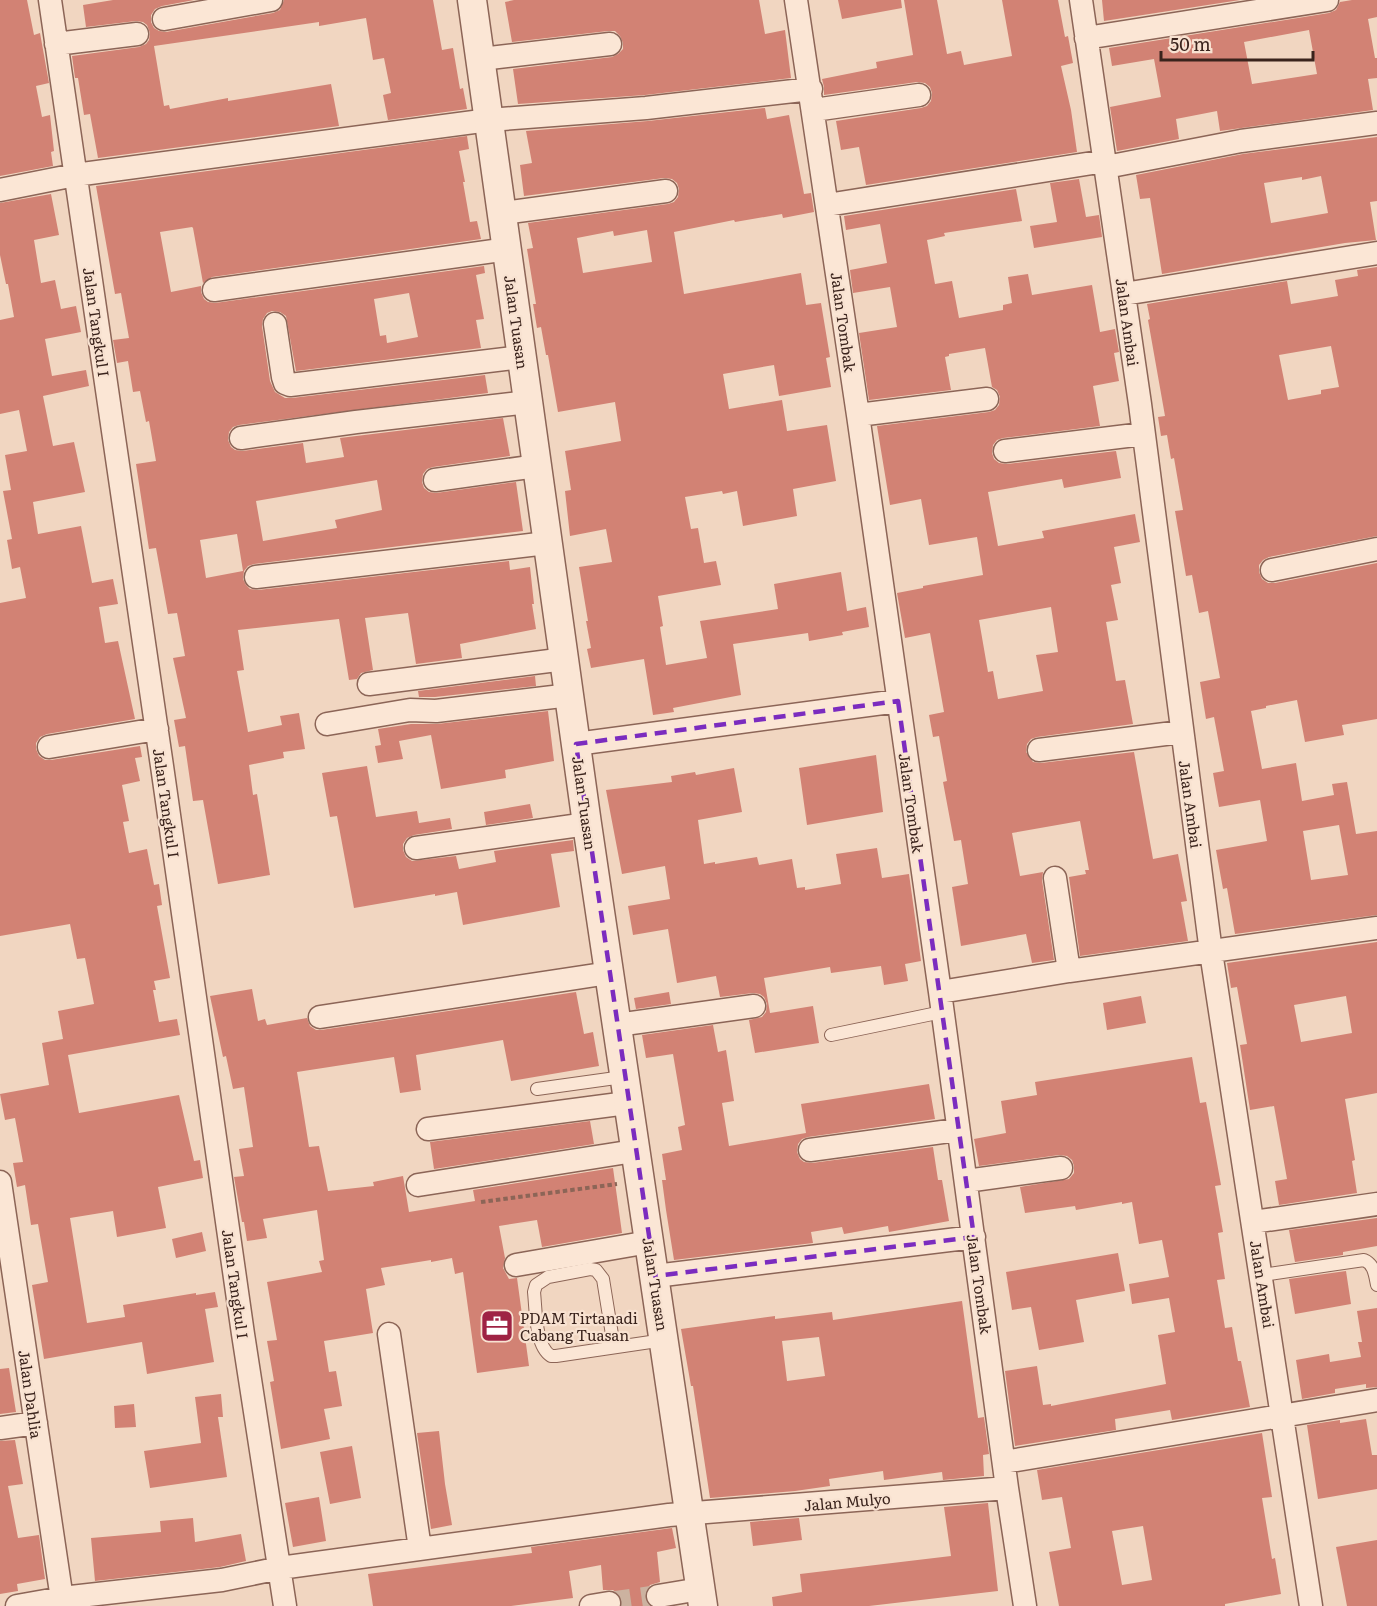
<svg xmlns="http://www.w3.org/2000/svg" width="1377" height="1606" viewBox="0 0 1377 1606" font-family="Literata,serif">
  <rect width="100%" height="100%" fill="#f1d6c1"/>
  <path fill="#d28274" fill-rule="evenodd" d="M0 0H27L34 35 40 33 49 83 36 86 42 117 50 115 54 151 51 152 53 166 0 176Z
    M113 0H194L162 6 155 9 151 15V22L154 28 159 31 166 32 273 13 280 10 284 0H433L442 50 453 48 460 89 463 88 467 109 388 120 383 95 391 93 384 58 373 60 366 18 319 26V22L154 46 164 106 169 105 170 109 228 98V101L331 84 339 126 98 158 90 114 84 115 78 78H75L72 56 139 47 146 44 149 40 150 33 147 25 143 22 136 21 86 27 83 5Z
    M514 0H759L765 34 785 30 791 78 645 95 518 104 513 69 612 57 618 54 623 49V43L620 36 615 31H608L512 42 505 2Z
    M838 0H901L902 8 842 19Z
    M904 0H937L947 54 961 51 964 65 1012 56 1002 0H1058L1065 37 1068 36 1073 63 1061 66 1071 110 1077 152 866 185 859 147 841 150 836 121 921 108 927 106 931 101 932 93 930 87 925 83 917 82 824 95V87L822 79 877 68 876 62 913 55Z
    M1102 0H1240L1104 21Z
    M1352 0H1377V17L1368 19 1375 58H1377V78L1368 79 1373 110 1220 131 1217 111 1176 119 1179 139 1117 151 1110 107 1161 97 1154 59 1112 66 1109 48 1329 13 1336 10 1340 2ZM1309 30 1317 74 1252 84 1244 42Z
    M765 108 767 119 789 115 804 194 811 193 814 212 783 218 782 214 735 222 734 220 674 232 684 294 801 273 806 305 821 303 830 357 826 358 831 387 779 396 774 365 723 374 729 409 782 400 787 431 827 425 836 481 793 489 797 516 743 526 737 491 723 494 722 491 685 497 691 529 698 528 704 563 716 561 721 585 658 596 663 626 660 627 666 665 707 658 700 621 778 609 774 584 841 572 847 611 866 607 869 627 842 632 843 635 809 641 808 633 733 644 741 695 673 708 674 712 653 715 644 659 591 668 587 649 591 648 586 621H588L579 567 612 562 606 529 570 536 565 491 571 490 565 451 621 441 615 402 558 412 548 355H546L541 327 537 328 533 304H536L527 249 533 248 528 223 668 204 674 202 678 197 679 189 677 183 672 179 664 178 524 196 520 165 532 163 526 131 648 121ZM647 230 652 262 583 273 577 238 613 231 614 236Z
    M467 136 469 149 459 151 465 182H463L470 222 477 221 481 239 212 277 203 283 193 228 192 227 160 232 171 292 201 286V292L204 299 208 302 215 303 484 266 485 273 476 275 484 319 476 320 481 348 296 371 286 316 280 312 272 311 267 313 263 319 262 326 270 381 275 392 285 398H292L485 375 488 393 239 425 233 427 229 432 228 440 231 447 235 450 242 451 303 443 306 463 344 457 340 438 503 418 510 456 433 467 427 469 423 474 422 482 424 488 429 492 436 493 516 482 523 531 254 564 248 566 244 571 243 579 246 585 250 589 258 590 509 561 510 570 530 567 534 604H532L536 629 460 644 462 658 416 664 408 613 365 618 373 670 361 673 357 679 349 680 339 619 238 630 244 670 237 671 248 732 282 725 280 716 299 713 305 749 283 752 284 758 249 765 253 795 257 794 270 875 218 884 203 800 193 801 185 746 179 747 174 720 186 718 173 658 185 656 177 613 168 614 156 548 149 549 136 464 156 461 149 421 146 422 140 391 133 392 128 361 117 363 113 340 129 338 121 293 115 294 96 186ZM409 293 418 337 387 343 386 335 380 336 374 299ZM377 480 382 510 335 520 337 528 263 541 256 501ZM237 534 243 571 206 578 200 540Z
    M1377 137V201L1370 202 1376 240 1345 243 1162 274 1150 198 1140 199 1136 175 1243 154ZM1321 176 1328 213 1271 223 1264 183 1302 177V180Z
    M1079 179 1086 217 1099 215 1102 237 1034 248 1030 226 1057 222 1050 183Z
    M1016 189 1022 221 944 233 945 236 927 240 935 284 952 281 959 318 1003 310V305L1012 303 1008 277 1028 274 1032 295 1092 285 1100 332 1115 329 1119 352 1114 353 1119 381 1093 386 1100 426 1003 438 997 440 993 445 992 453 994 459 999 463 1007 464 1116 451 1121 478 1064 488 1062 479 988 492 998 546 1044 538 1042 531 1135 514 1140 542 1114 547 1121 583 1111 585 1118 620 1106 622 1116 681 1125 680 1133 724 1037 737 1031 739 1027 744 1026 752 1033 762 1041 763 1134 752 1153 859 1178 854 1187 901 1181 902 1188 941 1080 956 1069 877 1086 874 1085 870H1089L1080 821 1012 833 1020 876 1043 872 1042 880 1054 960 1032 963 1026 934 961 946 952 887 968 884 961 840 954 841 943 782 947 781 939 736 933 737 929 715 944 712 930 633 905 638 897 593 923 588V586L983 575 977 537 929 545 921 499 890 505 877 426 989 412 995 410 999 405 1000 397 997 390 992 387 985 348 949 354V356L945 357 951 390 869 400 859 333 897 327 890 287 853 293 850 270 887 263 880 224 846 230 844 216ZM1051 607 1058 652 1036 655 1043 691 998 699 993 671 988 672 979 620Z
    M51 194 59 235 34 240 41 283 55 280 61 309 76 306 81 332 45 339 52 376 86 370 89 386 43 396 53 446 74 442 85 492 33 502 38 534 81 526 92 583 113 579 118 604 99 607 105 643 118 641 135 719 47 734 40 737 36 743V749L39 756 45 760H51L140 746 142 757 135 758 140 781 122 785 129 821 123 822 129 853 147 849 154 885 159 884 162 905 157 906 170 978 154 981 156 990H153L159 1022 177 1019 180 1035 68 1055 79 1113 179 1095 194 1161 200 1160 203 1178 158 1187 166 1228 117 1237 113 1211 70 1218 87 1323 125 1317 123 1305 196 1293V1295L215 1292 218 1307 205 1309 214 1362 147 1374 142 1342 44 1359 32 1285 48 1282 38 1224 31 1225 25 1185 17 1187 13 1163 23 1162 15 1118 5 1120 0 1094 49 1085 42 1043 63 1039 58 1011 94 1004 85 958 77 959 70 924 0 936V603L26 598 20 567 12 569 7 540 12 539 3 491 11 490 5 455 27 451 19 410 0 414V320L14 317 8 284H6L0 255V203Z
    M1377 267V536L1269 557 1263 560 1259 565V572L1262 579 1268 583H1275L1377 563V719L1342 725 1344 735 1305 742 1297 700 1266 706V708L1251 711 1262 769 1296 763 1302 801 1334 795 1332 784 1347 782 1356 834 1377 831V915L1235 934 1227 888 1223 889 1216 850 1267 841 1260 800 1219 807 1213 773 1224 771 1214 717 1206 719 1200 682 1220 678 1208 611 1199 613 1192 575 1186 576 1175 511 1183 510 1174 458 1171 459 1167 435 1161 436 1158 417 1165 416 1148 320 1150 319 1147 304 1287 281 1291 304 1338 296 1335 280 1358 276 1357 270ZM1331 346 1339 387 1321 390V394L1288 400 1279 355ZM1339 825 1348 875 1311 880 1303 831Z
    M535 676 536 686 435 697H419L418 691Z
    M548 711 554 761 505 770 506 778 441 789 431 735 399 741 403 759 378 763 375 746 381 745 378 729 411 724H437Z
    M876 755 883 812 807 825 799 768Z
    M367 766 376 817 417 811 419 823 450 818 452 829 414 835 407 838 403 844V850L406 857 412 861 456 856 459 869 496 862 494 851 573 840 574 851 551 854 560 907 463 925 457 892 435 896V894L354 908 337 816 330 817 322 773Z
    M734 768 742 812 698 820 704 864 715 862V864L757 857 759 865 792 859 797 888 805 887V890L841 884 836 854 877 848 882 878 909 874 921 961 905 964 908 981 884 985 881 966 831 973 830 967 764 978 770 1013 813 1006 819 1043 755 1053 749 1020 762 1017 766 1012 767 1004 764 997 760 994 753 993 720 997 716 976 677 983 668 929 633 935 628 906 670 899 665 866 622 874 606 790 672 782 671 776 695 772 696 775Z
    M530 804 533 818 486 825 484 812Z
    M1377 942V1093L1345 1099 1355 1160 1352 1161 1357 1193 1279 1205 1275 1181 1287 1179 1274 1106 1250 1110 1240 1045 1247 1044 1237 987 1231 988 1227 963ZM1346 996 1352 1033 1301 1042 1294 1005Z
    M252 989 258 1021 265 1019 267 1025 307 1018 310 1026 316 1030H321L576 992 584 1034 593 1032 599 1066 511 1081 503 1040 416 1055 421 1090 400 1093 394 1057 297 1072 309 1147 319 1146 328 1191 374 1186 373 1182 403 1176 409 1212 475 1201 473 1190 613 1168 622 1233 542 1247 537 1220 499 1226 505 1258 503 1268 509 1279 517 1278 529 1366 477 1373 463 1272 455 1274 452 1258 431 1262V1260L381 1268 385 1285 366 1289 373 1333 324 1341 329 1372 336 1371 342 1406 324 1409 330 1439 281 1449 270 1382 274 1381 267 1341 277 1340 267 1282 322 1272 319 1261 324 1260 317 1210 263 1219 267 1238 247 1241 244 1222H242L234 1177 244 1176 239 1149 253 1147 244 1087 233 1089 226 1056 223 1057 210 996Z
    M669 992 671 1004 636 1009 634 998Z
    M1141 996 1146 1023 1107 1030 1103 1003Z
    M713 1025 718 1052 726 1050 734 1101 722 1103 729 1146 806 1133 801 1104 929 1084 935 1119 808 1137 802 1139 798 1144 797 1152 800 1159 804 1162 812 1163 933 1147 938 1180H942L949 1221 889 1232 888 1226 844 1234 842 1227 811 1232 813 1243 674 1260 666 1210 662 1180H666L662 1154 682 1150 678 1127 685 1125 673 1054 646 1058 642 1035Z
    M1192 1057 1200 1103 1206 1102 1221 1185 1215 1186 1223 1232 1218 1233 1225 1279 1217 1280 1225 1328 1232 1327 1238 1361H1241L1250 1407 1172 1420 1170 1410 1115 1419 1116 1430 1015 1446 1005 1371 1037 1366 1043 1405 1051 1404V1406L1166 1384 1158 1335 1175 1332 1169 1298 1132 1304 1129 1284 1169 1277 1162 1240 1139 1244 1132 1202 1122 1204V1202L1076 1210 1075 1206 1025 1213 1020 1187 1069 1179 1074 1173V1166L1072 1160 1067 1156 1059 1155 979 1166 974 1139 1006 1133 1001 1101 1037 1095 1035 1082Z
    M590 1121 594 1144 434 1169 430 1142Z
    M1377 1218V1246L1343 1252V1255L1295 1262 1289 1230Z
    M202 1232 206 1251 176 1258 172 1239Z
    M1118 1253 1125 1291 1076 1300 1084 1342 1039 1350 1031 1307 1012 1310 1006 1272Z
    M1346 1271 1351 1304 1295 1314 1289 1279Z
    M962 1301 978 1418 984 1417 989 1454 983 1455 984 1476 943 1480 942 1472 884 1480 883 1471 829 1479 830 1486 795 1491 710 1498 693 1386H691L681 1329 775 1316V1319L832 1312 833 1320ZM819 1337 825 1376 787 1381 782 1341Z
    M1377 1308V1387L1366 1388V1384L1335 1389V1393L1302 1399 1296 1360 1329 1354 1330 1362 1361 1357 1358 1342H1362L1357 1311Z
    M9 1368 16 1412 0 1414V1369Z
    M221 1394 223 1417H218L227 1477 150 1488 144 1451 201 1443 195 1397Z
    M134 1404 136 1427 115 1428 114 1406Z
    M1366 1419 1372 1455H1377V1489L1318 1499 1307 1425 1340 1420V1423Z
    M439 1431 445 1484 452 1525 431 1529 417 1433Z
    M1262 1433 1272 1497 1262 1498 1272 1559 1275 1558 1281 1594 1225 1604V1606H1059L1049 1552 1071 1548 1062 1497 1042 1500 1037 1470ZM1143 1526 1152 1580 1122 1585 1112 1531Z
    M15 1440 23 1484 8 1486 18 1538 39 1535 45 1579 17 1584 18 1591 0 1594V1441Z
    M352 1446 361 1498 330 1504 320 1452Z
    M319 1497 326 1541 293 1547 285 1503Z
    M988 1503 998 1591 869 1606H773L772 1597 802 1592 800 1574 951 1556 944 1507Z
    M193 1518 195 1542 241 1534 246 1561 220 1567 95 1581 91 1538 161 1532 160 1521Z
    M799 1518 802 1540 753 1546 750 1522Z
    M672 1528 676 1548 657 1552 660 1582 650 1585 646 1591 645 1599 649 1606H622V1600L619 1594 613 1590H603L601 1565 569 1571 573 1598 511 1606H373L368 1574 532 1553 531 1547Z
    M1377 1540V1606H1347L1336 1547Z"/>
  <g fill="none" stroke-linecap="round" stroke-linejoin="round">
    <path stroke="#ccb2a0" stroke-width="22" stroke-dasharray="22 11" stroke-linecap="butt" d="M609 1603 658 1596"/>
    <defs>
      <path id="service" d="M831 1035 942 1012
        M537 1089 623 1077
        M1262 1275 1364 1260C1374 1264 1375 1275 1377 1285
        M614 1347 603 1279 596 1270 590 1269 548 1277 536 1285 534 1292C536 1310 535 1346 551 1356H556L664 1340"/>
      <path id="minor" d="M50 0 162 766 243 1334 285 1606
        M796 0 858 415 940 992 1007 1488 1025 1606
        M1081 0 1140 404 1211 952 1311 1606
        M164 19 271 0
        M1086 38 1327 0
        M56 44 137 34
        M481 59 610 44
        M814 110 919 95
        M1106 167 1241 141 1377 123
        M0 190 75 175 489 120 646 108 811 89
        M827 205 1105 161
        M503 213 666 191
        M214 290 508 249
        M1124 294 1377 253
        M275 324 283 377 285 383 290 385 522 357
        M858 415 987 399
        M241 438 356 422 528 402
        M1005 451 1143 434
        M435 480 537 466
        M1272 570 1377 549
        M256 577 547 543
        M369 684 565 659
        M327 724 410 710 436 711 570 695
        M576 744 898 701
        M49 747 157 729
        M1039 750 1181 732
        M416 848 587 824
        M1055 878 1069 971
        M940 992 1069 971 1377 928
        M320 1017 609 973
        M617 1025 754 1006
        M428 1129 627 1103
        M810 1150 957 1130
        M966 1181 1061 1168
        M0 1182 63 1606
        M418 1185 634 1151
        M1253 1222 1377 1204
        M516 1265 649 1242
        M655 1276 974 1237
        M389 1334 420 1549
        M0 1428 36 1423
        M1004 1462 1377 1400
        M658 1596 700 1589
        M17 1606 62 1598 222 1580 280 1568 669 1515 1007 1488
        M591 1606 609 1603"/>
      <path id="tertiary" d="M472 0 587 824 703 1606"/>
    </defs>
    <use href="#service" stroke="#8c6557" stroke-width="14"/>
    <use href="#minor" stroke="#8c6557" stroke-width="25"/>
    <use href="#tertiary" stroke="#8c6557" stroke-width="31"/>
    <path stroke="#8c6557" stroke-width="4" stroke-dasharray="4.5 3" stroke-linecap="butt" d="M481 1202 617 1184"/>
    <use href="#service" stroke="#fbe6d5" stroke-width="12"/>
    <use href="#minor" stroke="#fbe6d5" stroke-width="22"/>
    <use href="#tertiary" stroke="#fbe6d5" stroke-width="28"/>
  </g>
  <path fill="none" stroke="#7b2cbf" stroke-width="4.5" stroke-dasharray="12 8" stroke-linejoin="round" d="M898 701 974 1237 655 1276 576 744Z"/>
  <defs>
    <symbol id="office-square" viewBox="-11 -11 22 22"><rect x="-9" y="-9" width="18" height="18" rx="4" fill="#9f2344" stroke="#f8e2d1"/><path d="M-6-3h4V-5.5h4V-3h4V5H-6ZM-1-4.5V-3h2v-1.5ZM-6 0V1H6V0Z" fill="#fff"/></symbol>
  </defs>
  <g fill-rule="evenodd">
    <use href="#office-square" x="478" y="1307" width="38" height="38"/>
  </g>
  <g text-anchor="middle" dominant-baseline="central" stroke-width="4.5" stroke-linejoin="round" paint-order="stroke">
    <g font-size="15" fill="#3a231c" stroke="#f8e2d1">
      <text transform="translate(97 322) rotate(82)">Jalan Tangkul I</text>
      <text transform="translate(517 322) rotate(82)">Jalan Tuasan</text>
      <text transform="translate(844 322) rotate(82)">Jalan Tombak</text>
      <text transform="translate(1128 322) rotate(82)">Jalan Ambai</text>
      <text transform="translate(167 803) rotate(82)">Jalan Tangkul I</text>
      <text transform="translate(585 803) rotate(82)">Jalan Tuasan</text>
      <text transform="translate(912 803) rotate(82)">Jalan Tombak</text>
      <text transform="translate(1191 804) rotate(82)">Jalan Ambai</text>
      <text transform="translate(236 1284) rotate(82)">Jalan Tangkul I</text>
      <text transform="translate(656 1284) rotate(81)">Jalan Tuasan</text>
      <text transform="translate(980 1284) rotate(82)">Jalan Tombak</text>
      <text transform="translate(1263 1284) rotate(81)">Jalan Ambai</text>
      <text transform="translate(31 1394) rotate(82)">Jalan Dahlia</text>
      <text transform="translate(847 1501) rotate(-5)">Jalan Mulyo</text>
    </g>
    <g font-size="15" fill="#3a231c" stroke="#f8e2d1" text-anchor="start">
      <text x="520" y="1317">PDAM Tirtanadi<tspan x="520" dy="17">Cabang Tuasan</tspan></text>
    </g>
  </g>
  <path d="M1161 51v9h152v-9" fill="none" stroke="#3a231c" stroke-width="3"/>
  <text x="1170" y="51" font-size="18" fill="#3a231c" stroke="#f8e2d1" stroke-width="4.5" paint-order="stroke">50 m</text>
</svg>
